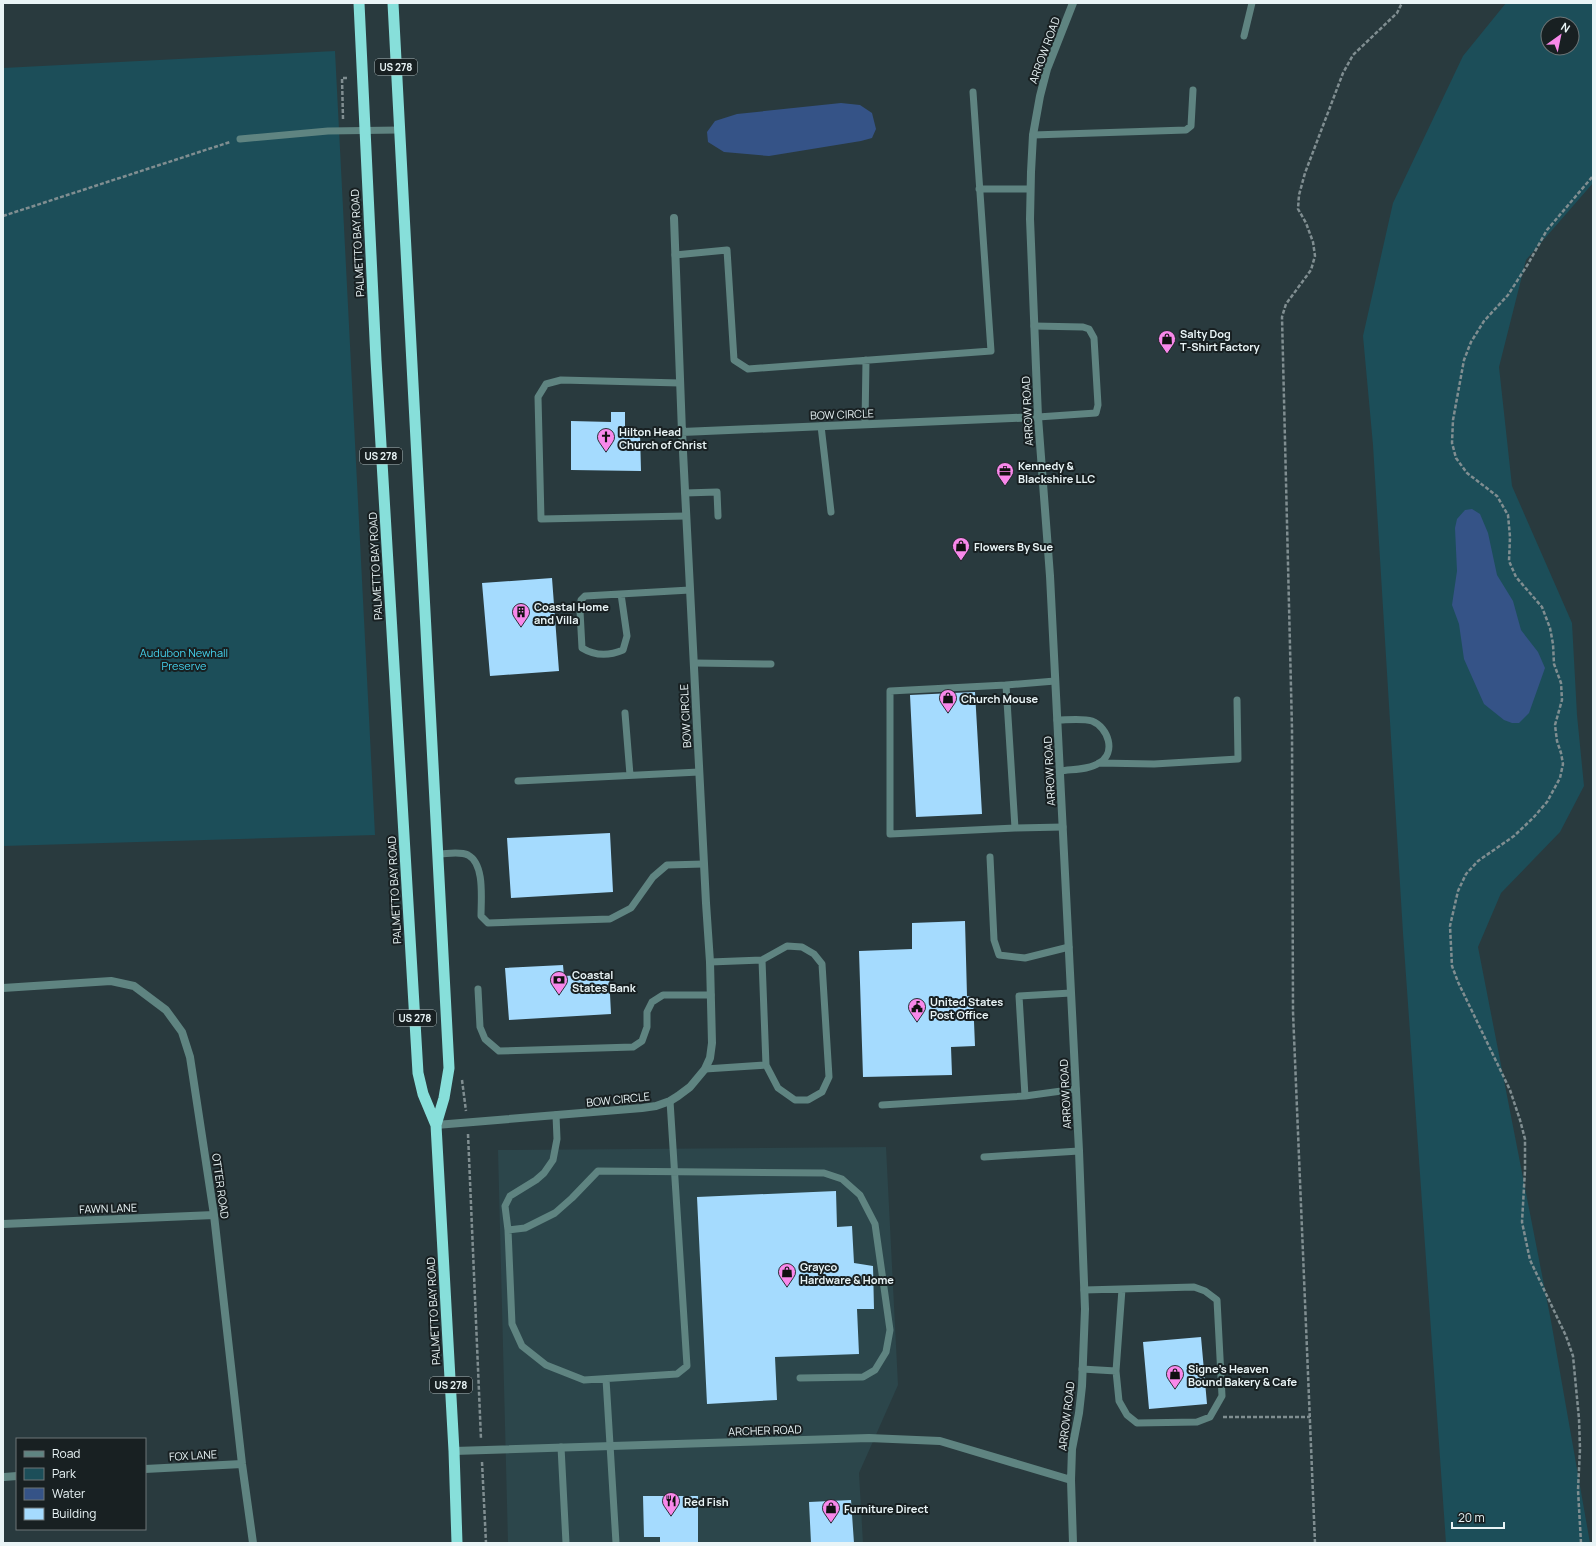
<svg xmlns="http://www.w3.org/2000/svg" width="1596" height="1546" viewBox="0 0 1596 1546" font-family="Manrope,sans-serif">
  <rect width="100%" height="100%" fill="#293a3e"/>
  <path fill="#2c464b" d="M886 1147 898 1385 859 1473 863 1543H508L498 1150Z"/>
  <path fill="#1c4e59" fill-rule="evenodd" d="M1506 3H1593V183L1526 260 1499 367 1512 486 1572 623 1577 715 1584 786 1560 832 1501 893 1478 947 1551 1321 1590 1543H1446L1403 933 1373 445 1363 336 1393 203 1463 56ZM1548 24H1572V48H1548Z
    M335 51 375 835 3 846V68Z"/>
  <path fill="#355387" d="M841 103 860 105 872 113 876 129 872 138 861 141 769 156 724 152 708 142 707 132 715 121 737 114Z
    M1472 509 1480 514 1488 533 1497 575 1513 601 1521 630 1538 652 1545 668 1529 713 1519 723H1512L1504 720 1484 704 1464 659 1459 624 1452 605 1457 571 1455 528 1457 519 1465 510Z"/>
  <path fill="#a5dbfe" d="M611 412H625V434H640L641 471 571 470V421L611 422Z
    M552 578 559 671 490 676 482 583Z
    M975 692 982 814 916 817 910 695Z
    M610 833 613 892 511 898 507 838Z
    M965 921 967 996 973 997 975 1046 951 1047 952 1075 863 1077 859 951 912 949V923Z
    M563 965 564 976 609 974 611 1014 509 1020 505 968Z
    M836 1191 837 1227 852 1226 854 1263 873 1266 874 1309H857L859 1354 775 1357 777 1400 707 1404 697 1197Z
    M1201 1337 1207 1404 1149 1409 1143 1342Z
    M643 1496H698V1543H660V1537H644Z
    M851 1500 854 1543H811L809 1502Z"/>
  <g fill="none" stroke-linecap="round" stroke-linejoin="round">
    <path stroke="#808e91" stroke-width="2.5" stroke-dasharray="4 2" stroke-linecap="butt" d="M343 119 342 78H349
      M3 216 230 142
      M462 1080 466 1111
      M468 1134 481 1439
      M1223 1417H1310
      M482 1462 486 1543
      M1315 1543 1293 1012 1292 729 1282 317 1286 304 1311 270 1315 256 1313 242 1306 223 1298 209 1299 195 1305 173 1343 73 1353 55 1397 13 1402 3
      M1581 1543 1578 1490 1580 1449 1579 1419 1573 1356 1566 1336 1530 1260 1522 1222 1525 1170V1139L1520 1120 1510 1090 1458 982 1452 966 1450 926 1458 891 1466 874 1478 861 1514 836 1533 818 1547 802 1560 778 1563 764 1561 753 1557 741 1555 725 1562 700 1561 683 1554 664 1553 644 1550 628 1542 607 1516 577 1509 561 1510 537 1508 515 1497 496 1467 473 1456 458 1452 443 1453 420 1464 360 1471 342 1484 321 1508 295 1528 264 1547 230 1593 176"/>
    <path stroke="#5f8481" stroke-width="7" d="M1244 36 1252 3
      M1033 135 1186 130 1191 126 1193 90
      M240 139 328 131 399 130
      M979 189H1030
      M675 255 727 250 734 360 748 369 991 351 973 92
      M1034 326 1083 327 1089 329 1094 338 1098 405 1096 413 1038 417
      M680 383 561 380 546 384 538 397 541 519 686 516
      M865 424 866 360
      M821 426 831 512
      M685 493 717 492 718 516
      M621 594 627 636 623 650C609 656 595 656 582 648L580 611 581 600 585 596 690 590
      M694 663 771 664
      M1055 681 1006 685 1015 828 1063 827
      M1006 685 890 691V834L1015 828
      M625 713 630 775
      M1057 720C1066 720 1083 718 1092 721 1108 727 1117 753 1099 763 1089 770 1072 769 1060 771
      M1099 763 1154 764 1238 759 1237 700
      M518 781 699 772
      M437 854C447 854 460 851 468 855 485 864 481 899 481 916L488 923 610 919 631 908 653 877 667 865 704 864
      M990 857 994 940 999 955 1025 958 1069 947
      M710 962 762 960 787 946 802 947 814 954 822 964 829 1077 822 1092 808 1100H795L778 1088 766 1065 762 960
      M478 989 480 1027 485 1039 499 1051 633 1047 642 1041 647 1027V1012L652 1002 663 995H711
      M705 1069 766 1065
      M1025 1096 1076 1089
      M670 1101 687 1366 677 1374 584 1380 546 1365 522 1346 512 1324 508 1230 525 1228 555 1213 572 1198 598 1171 824 1173 842 1179 860 1195 875 1224 890 1330 886 1352 875 1370 863 1377 800 1378
      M882 1105 1025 1096 1019 996 1071 993
      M984 1157 1079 1151
      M508 1230 505 1206 510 1196 536 1180 544 1173 553 1160 557 1139 556 1115
      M1084 1290 1194 1287 1205 1291 1217 1300 1222 1396 1210 1417 1197 1422 1137 1423 1127 1415 1119 1401 1116 1371 1122 1289
      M1082 1369 1116 1371
      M606 1379 616 1543
      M561 1447 566 1543"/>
    <path stroke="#5f8481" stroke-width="8" d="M682 432 1038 417
      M3 988 111 981 134 986 166 1010 182 1032 190 1057 214 1215 242 1464 253 1543
      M436 1125 642 1108 656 1106 670 1101 678 1096 690 1087 705 1069 710 1058 712 1043 710 962 706 903 682 432 674 218
      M3 1224 214 1215
      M454 1451 869 1438 940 1441 1071 1480
      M145 1469 242 1464
      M4 1477 17 1476
      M1073 1543 1071 1480 1072 1449 1079 1413 1082 1386 1085 1309 1079 1151 1050 576 1038 417 1030 219 1031 172 1033 135 1040 96 1047 69 1073 3"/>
    <path stroke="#87dfda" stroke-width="11" d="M359 3 376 360 418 1073 423 1094 436 1125 454 1451 457 1543
      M393 3 449 1068 444 1098 436 1125"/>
  </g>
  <defs>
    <symbol id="shop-pin" viewBox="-11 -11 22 30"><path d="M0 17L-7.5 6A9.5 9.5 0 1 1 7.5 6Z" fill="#f888ea" stroke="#182022"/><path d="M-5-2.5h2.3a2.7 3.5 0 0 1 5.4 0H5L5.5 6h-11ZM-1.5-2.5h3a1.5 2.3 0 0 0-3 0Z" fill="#111"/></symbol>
    <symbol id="church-pin" viewBox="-11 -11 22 30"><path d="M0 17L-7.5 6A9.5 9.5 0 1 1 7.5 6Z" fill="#f888ea" stroke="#182022"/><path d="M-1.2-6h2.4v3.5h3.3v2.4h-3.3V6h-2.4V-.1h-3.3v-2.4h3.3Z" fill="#111"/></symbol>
    <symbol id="office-pin" viewBox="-11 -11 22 30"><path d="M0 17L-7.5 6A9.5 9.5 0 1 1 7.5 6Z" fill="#f888ea" stroke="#182022"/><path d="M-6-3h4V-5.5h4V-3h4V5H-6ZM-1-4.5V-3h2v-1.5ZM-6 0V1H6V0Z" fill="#111"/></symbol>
    <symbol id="building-pin" viewBox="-11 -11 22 30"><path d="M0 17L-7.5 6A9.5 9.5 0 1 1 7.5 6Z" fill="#f888ea" stroke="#182022"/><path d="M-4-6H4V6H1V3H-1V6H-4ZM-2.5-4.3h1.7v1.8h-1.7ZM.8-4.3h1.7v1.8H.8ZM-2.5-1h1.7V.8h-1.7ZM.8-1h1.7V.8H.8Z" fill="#111"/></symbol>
    <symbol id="bank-pin" viewBox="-11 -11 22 30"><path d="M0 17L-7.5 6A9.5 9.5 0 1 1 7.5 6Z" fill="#f888ea" stroke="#182022"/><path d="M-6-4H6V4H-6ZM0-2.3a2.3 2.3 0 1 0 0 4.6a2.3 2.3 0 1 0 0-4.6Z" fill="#111"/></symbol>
    <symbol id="civic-pin" viewBox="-11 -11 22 30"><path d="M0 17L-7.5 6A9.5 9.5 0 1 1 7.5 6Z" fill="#f888ea" stroke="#182022"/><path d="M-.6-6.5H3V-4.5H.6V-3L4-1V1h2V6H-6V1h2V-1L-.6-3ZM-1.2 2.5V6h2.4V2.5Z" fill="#111"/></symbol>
    <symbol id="restaurant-pin" viewBox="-11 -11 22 30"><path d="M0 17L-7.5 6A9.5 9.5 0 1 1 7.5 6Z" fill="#f888ea" stroke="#182022"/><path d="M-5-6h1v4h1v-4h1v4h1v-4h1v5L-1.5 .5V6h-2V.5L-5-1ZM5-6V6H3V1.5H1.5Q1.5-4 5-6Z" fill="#111"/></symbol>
  </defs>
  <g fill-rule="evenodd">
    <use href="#shop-pin" x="1157" y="329" width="20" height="27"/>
    <use href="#church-pin" x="596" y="427" width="20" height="27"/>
    <use href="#office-pin" x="995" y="461" width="20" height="27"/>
    <use href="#shop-pin" x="951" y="536" width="20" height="27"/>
    <use href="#building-pin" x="511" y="602" width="20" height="27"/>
    <use href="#shop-pin" x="938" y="688" width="20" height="27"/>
    <use href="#bank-pin" x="549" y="970" width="20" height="27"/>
    <use href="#civic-pin" x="907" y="997" width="20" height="27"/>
    <use href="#shop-pin" x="777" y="1262" width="20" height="27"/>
    <use href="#shop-pin" x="1165" y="1364" width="20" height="27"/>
    <use href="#restaurant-pin" x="661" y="1491" width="20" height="27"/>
    <use href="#shop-pin" x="821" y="1498" width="20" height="27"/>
  </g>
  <g text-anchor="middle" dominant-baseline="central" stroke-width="4" stroke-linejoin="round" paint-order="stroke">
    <g fill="#182022" stroke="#aab4b6" stroke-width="1">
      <rect x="375" y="59" width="42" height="16" rx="3"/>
      <rect x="360" y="448" width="42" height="16" rx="3"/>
      <rect x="394" y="1010" width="42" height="16" rx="3"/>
      <rect x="430" y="1377" width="42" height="16" rx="3"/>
    </g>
    <g font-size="10" font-weight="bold" fill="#e9f4f6">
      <text x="396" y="67">US 278</text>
      <text x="381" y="456">US 278</text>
      <text x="415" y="1018">US 278</text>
      <text x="451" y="1385">US 278</text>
    </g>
    <g font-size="11" fill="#e9f4f6" stroke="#182022">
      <text transform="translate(1044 50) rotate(-70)">ARROW ROAD</text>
      <text transform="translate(357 243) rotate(-93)">PALMETTO BAY ROAD</text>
      <text transform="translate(1027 411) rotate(-93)">ARROW ROAD</text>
      <text transform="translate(842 414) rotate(-2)">BOW CIRCLE</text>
      <text transform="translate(375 566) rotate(-93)">PALMETTO BAY ROAD</text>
      <text transform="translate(685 716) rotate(-93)">BOW CIRCLE</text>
      <text transform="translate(1049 771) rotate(-93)">ARROW ROAD</text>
      <text transform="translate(394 890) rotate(-93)">PALMETTO BAY ROAD</text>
      <text transform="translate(1065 1094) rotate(-93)">ARROW ROAD</text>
      <text transform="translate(618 1099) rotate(-6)">BOW CIRCLE</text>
      <text transform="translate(221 1186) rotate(82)">OTTER ROAD</text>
      <text transform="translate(108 1208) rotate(-2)">FAWN LANE</text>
      <text transform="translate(433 1311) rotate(-93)">PALMETTO BAY ROAD</text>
      <text transform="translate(1066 1416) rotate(-83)">ARROW ROAD</text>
      <text transform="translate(765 1430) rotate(-2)">ARCHER ROAD</text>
      <text transform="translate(193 1455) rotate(-3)">FOX LANE</text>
    </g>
    <g font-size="11" font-weight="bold" fill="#e9f4f6" stroke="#182022" text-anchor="start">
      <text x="1180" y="333">Salty Dog<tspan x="1180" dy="13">T-Shirt Factory</tspan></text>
      <text x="619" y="431">Hilton Head<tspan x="619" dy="13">Church of Christ</tspan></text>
      <text x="1018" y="465">Kennedy &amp;<tspan x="1018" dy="13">Blackshire LLC</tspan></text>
      <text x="974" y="546">Flowers By Sue</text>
      <text x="534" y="606">Coastal Home<tspan x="534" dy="13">and Villa</tspan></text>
      <text x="961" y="698">Church Mouse</text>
      <text x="572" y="974">Coastal<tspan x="572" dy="13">States Bank</tspan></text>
      <text x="930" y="1001">United States<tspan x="930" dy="13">Post Office</tspan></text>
      <text x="800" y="1266">Grayco<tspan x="800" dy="13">Hardware &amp; Home</tspan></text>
      <text x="1188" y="1368">Signe's Heaven<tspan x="1188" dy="13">Bound Bakery &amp; Cafe</tspan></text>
      <text x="684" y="1501">Red Fish</text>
      <text x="844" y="1508">Furniture Direct</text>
    </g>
    <g font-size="11" fill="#45d2ed" stroke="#182022">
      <text x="184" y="652">Audubon Newhall<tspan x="184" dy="13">Preserve</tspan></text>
    </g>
  </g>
  <rect width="1596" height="1546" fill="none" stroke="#e9f4f6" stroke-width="8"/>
  <rect x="16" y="1438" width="130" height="92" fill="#182022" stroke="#6c7577"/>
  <rect x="24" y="1451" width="20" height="6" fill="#5f8481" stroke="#6c7577"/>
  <text x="52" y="1458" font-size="12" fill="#e9f4f6">Road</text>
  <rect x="24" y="1468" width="20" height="12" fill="#1c4e59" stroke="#6c7577"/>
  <text x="52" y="1478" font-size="12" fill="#e9f4f6">Park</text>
  <rect x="24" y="1488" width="20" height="12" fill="#355387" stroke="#6c7577"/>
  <text x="52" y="1498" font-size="12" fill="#e9f4f6">Water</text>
  <rect x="24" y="1508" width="20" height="12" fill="#a5dbfe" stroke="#6c7577"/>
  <text x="52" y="1518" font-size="12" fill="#e9f4f6">Building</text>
  <g transform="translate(1560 36) rotate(33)"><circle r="19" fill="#182022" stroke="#6c7577"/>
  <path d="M0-3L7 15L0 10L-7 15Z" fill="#f888ea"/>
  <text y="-6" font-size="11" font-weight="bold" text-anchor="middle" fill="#e9f4f6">N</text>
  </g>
  <path d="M1452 1522v6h52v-6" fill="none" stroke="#e9f4f6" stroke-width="2"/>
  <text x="1458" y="1522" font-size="12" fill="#e9f4f6" stroke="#182022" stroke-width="3" paint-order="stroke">20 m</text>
</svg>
